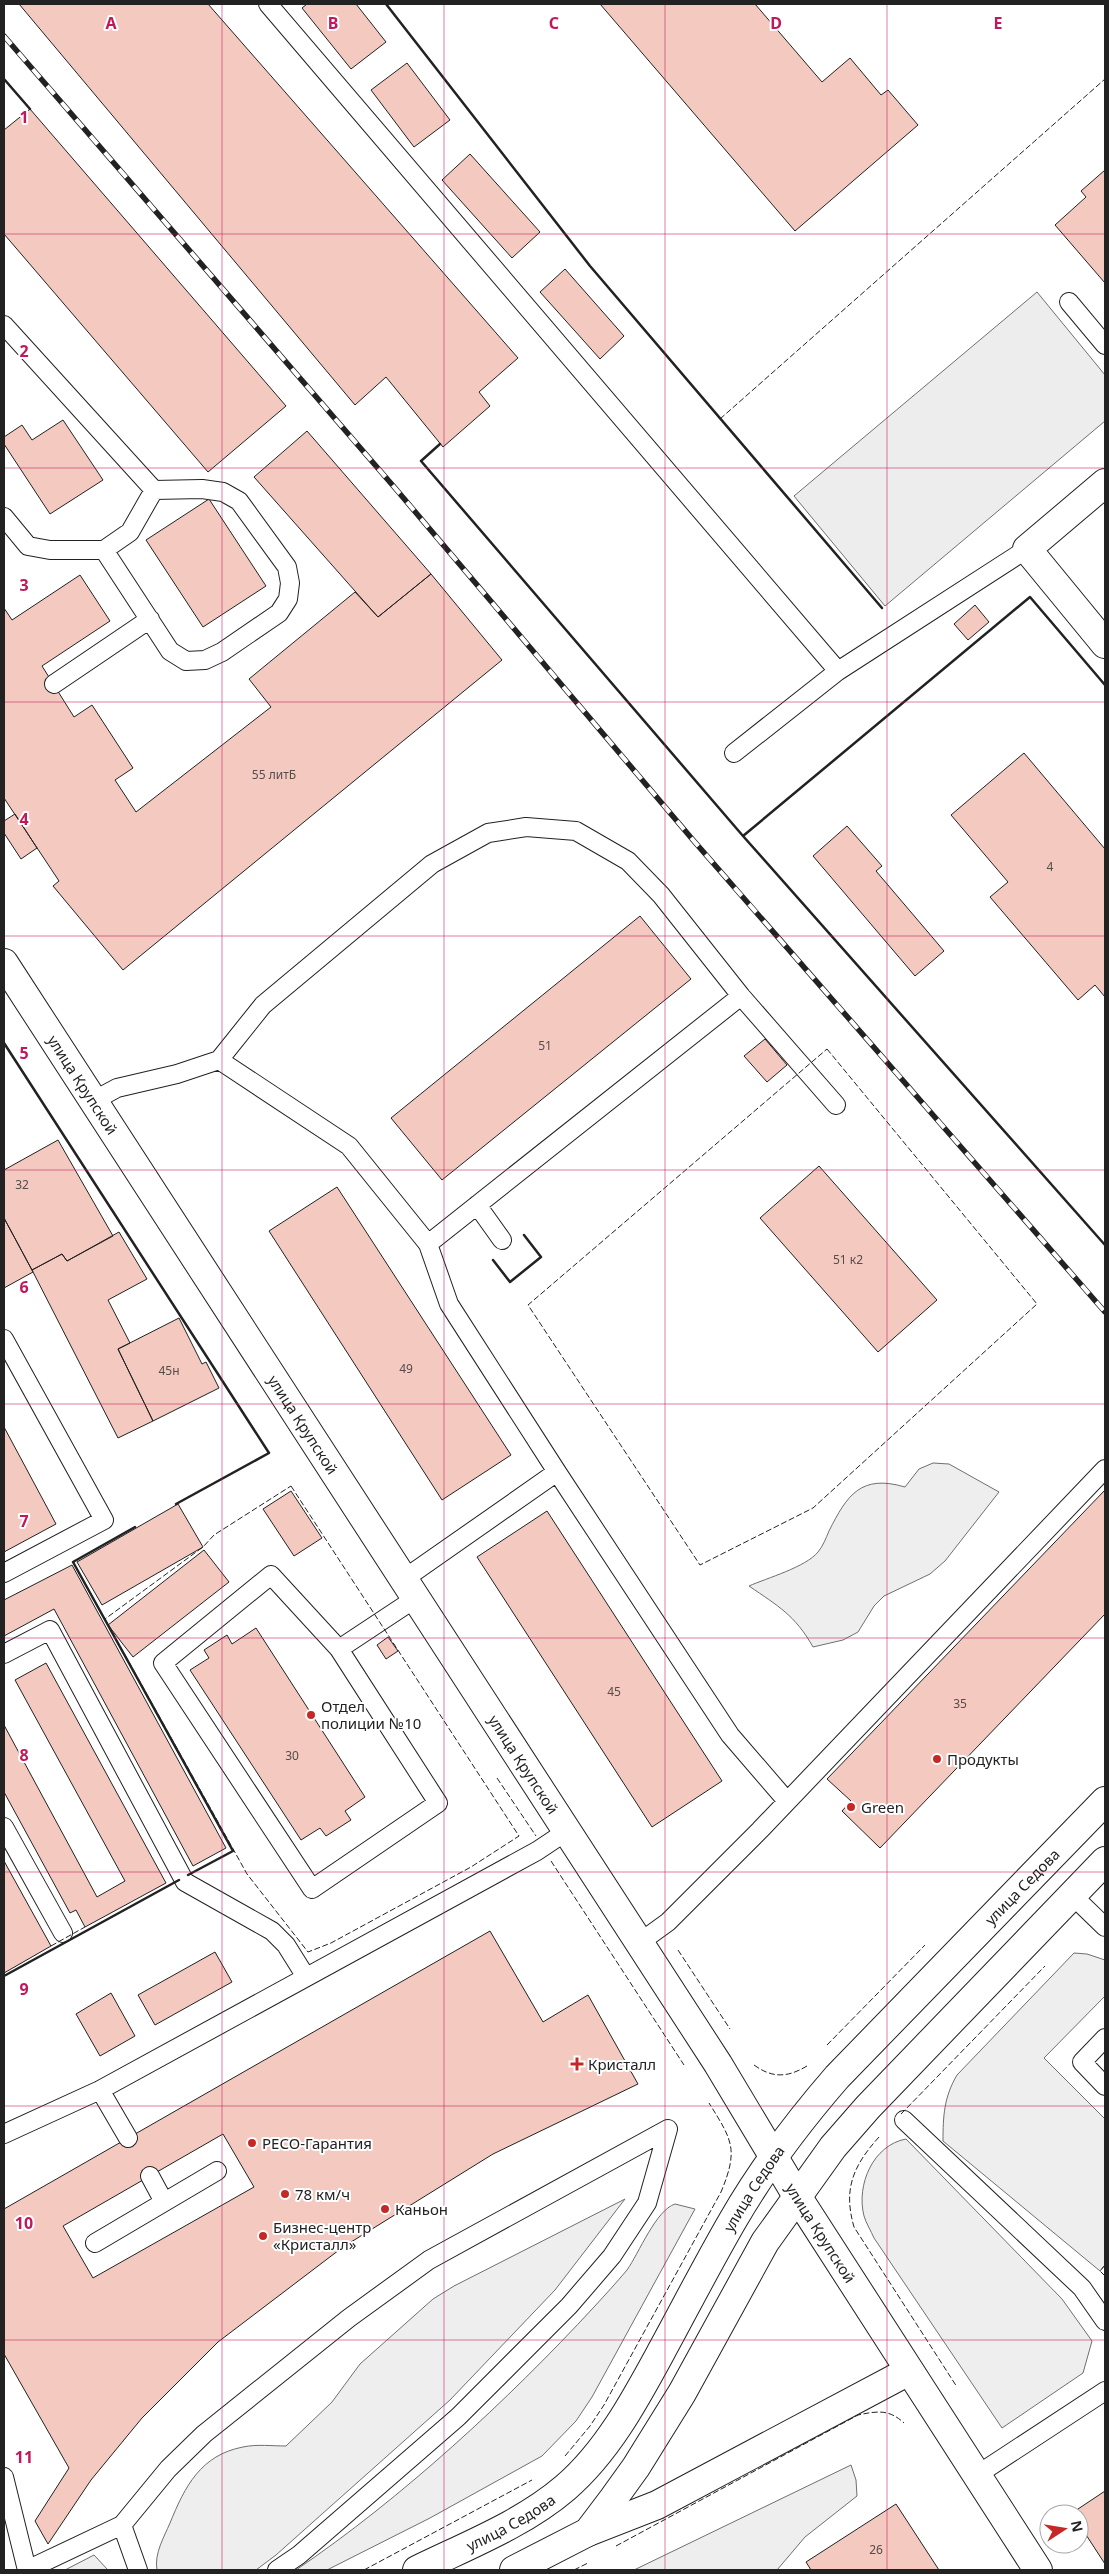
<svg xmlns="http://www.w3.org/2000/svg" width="1109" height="2574" viewBox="0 0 1109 2574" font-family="'Noto Sans',sans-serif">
  <rect width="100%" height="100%" fill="#fff"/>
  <path fill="#eee" stroke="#6f6f6f" d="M933 1463 949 1464 999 1492 945 1561 930 1574 884 1596 874 1606 858 1632 843 1640 813 1647C795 1615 778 1606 749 1586 767 1578 806 1567 818 1552 823 1546 826 1538 829 1531 847 1495 861 1474 905 1487L919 1469Z
    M1074 1953 1087 1954 1105 1960V1996L1044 2058 1105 2119V2265L1100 2271 943 2141C943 2116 944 2097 957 2075Z
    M906 2139 1062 2299 1092 2341 1083 2373 1002 2428 874 2238C871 2231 866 2223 864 2216 856 2185 873 2145 906 2139Z
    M625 2199 555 2290 450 2400 276 2555 256 2570H157C154 2554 164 2537 170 2523 185 2486 201 2455 243 2447 257 2444 272 2446 286 2446L332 2402 360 2364 433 2299 454 2286Z
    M675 2204 695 2209 592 2397 576 2421 542 2456 430 2518 327 2570H296C402 2498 507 2401 594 2307 605 2295 616 2283 627 2270 639 2253 656 2210 675 2204Z
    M851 2465 856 2480 857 2496 805 2537 777 2570H634Z
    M94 2555 108 2570H65Z"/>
  <path fill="#ededed" stroke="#6f6f6f" d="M1037 292 1105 375V421L885 606 794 496Z"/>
  <path fill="#f3c9c0" stroke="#222" fill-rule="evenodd" d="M19 4H208L518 358 479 392 490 406 443 447 386 377 355 405Z
    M307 4H356L386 42 351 69 302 8Z
    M600 4H755L822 82 850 58 881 95 888 90 918 125 795 231Z
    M407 63 450 120 414 147 371 90Z
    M30 109 286 406 208 472 4 234V130Z
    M470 154 540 232 512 258 442 180Z
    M1105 170V283L1055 225 1086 197 1081 191Z
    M565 269 624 336 600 359 540 292Z
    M63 420 103 480 50 514 4 444V437L22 425 32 440Z
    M307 431 431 574 378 617 254 477Z
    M209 499 266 586 203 627 146 540Z
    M431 574 502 660 123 970 53 886 59 881 4 798V608L12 620 80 575 110 621 42 666 74 717 92 705 133 768 115 780 136 812 271 707 249 679 355 592 378 617Z
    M975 605 989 622 968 640 954 624Z
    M1024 753 1105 849V997L1095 985 1078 1000 990 897 1008 882 951 815Z
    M15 814 37 848 21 859 4 833V821Z
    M847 826 882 866 876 871 944 951 915 976 813 856Z
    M640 916 691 979 442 1180 391 1118Z
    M765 1039 787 1065 767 1082 744 1056Z
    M58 1140 113 1236 67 1261 62 1254 32 1270 4 1218V1170Z
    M819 1166 937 1300 878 1352 760 1218Z
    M337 1187 511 1455 442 1500 269 1231Z
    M4 1218 33 1272 4 1288Z
    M119 1232 147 1279 108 1300 130 1343 118 1349 153 1421 118 1438 32 1270 62 1254 67 1261Z
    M179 1318 202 1364 206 1362 219 1388 153 1421 118 1349Z
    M4 1427 56 1524 4 1552Z
    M1105 1490V1614L880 1848 842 1811 851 1801 827 1779Z
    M291 1491 322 1538 294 1556 263 1509Z
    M178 1504 203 1547 102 1605 77 1562Z
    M547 1511 722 1781 652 1827 477 1557Z
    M204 1550 229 1582 133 1657 108 1625Z
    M72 1565 226 1848 193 1866 54 1609 4 1636V1600Z
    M256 1628 365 1797 345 1811 351 1820 326 1836 320 1828 301 1840 190 1670 209 1658 204 1650 227 1635 232 1644Z
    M388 1637 398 1651 386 1659 377 1645Z
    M46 1663 166 1883 85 1927 76 1910 70 1913 4 1792V1725L97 1897 125 1881 15 1680Z
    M4 1861 51 1946 4 1973Z
    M490 1931 543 2022 588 1995 638 2084 493 2154 343 2247 218 2342 142 2418 91 2480 48 2544 35 2521 69 2468 4 2354V2209ZM223 2134 254 2187 93 2278 63 2226Z
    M215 1952 232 1982 155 2025 138 1995Z
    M111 1993 135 2036 100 2056 76 2014Z
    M1105 2491V2564L1079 2524V2514L1072 2513Z
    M896 2504 939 2570H811L806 2562Z"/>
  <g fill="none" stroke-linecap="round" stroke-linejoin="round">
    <defs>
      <path id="lane" d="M268 4 838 671
        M1069 302 1105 345
        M4 325 154 490 202 489 223 492 239 501 287 567 290 583 288 599 279 613 222 652 205 660 186 661 170 651 104 550H50L28 546 4 517
        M104 550 130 532 154 490
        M54 684 150 619
        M734 753 838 671 1027 549
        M219 1060 349 1146 428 1244 449 1304 557 1472 730 1735 786 1800
        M93 1101 117 1088 177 1074 219 1060 263 1005 432 864 488 833 526 827 576 831 628 861 661 895 741 996 836 1105
        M477 1205 502 1240
        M428 1244 741 996
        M4 1339 104 1520 4 1573
        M404 1579 557 1472
        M339 1649 271 1575 163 1663 312 1889 438 1803 339 1649 416 1598
        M4 1654 50 1630 185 1882 272 1931 286 1945 306 1977
        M4 1827 63 1933
        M1072 1895 1105 1927
        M639 1943 668 1922 760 1830 1105 1469
        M1105 2038 1082 2062 1105 2086
        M100 2090 128 2138
        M904 2120 1082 2288 1105 2321
        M4 2134 100 2090 537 1851 567 1831
        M150 2176 164 2202
        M95 2243 217 2171
        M977 2475 1105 2391
        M4 2477 27 2570
        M122 2525 138 2570
        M27 2570 122 2525 168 2469 204 2434 349 2318 429 2260 668 2129 647 2203 612 2256 569 2306 458 2417 299 2555 277 2570"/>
      <g id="street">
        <path d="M1105 483 1027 549 1105 644"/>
        <path id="s1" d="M4 963 718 2064 797 2196 1038 2570"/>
        <path d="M588 2532 657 2505 909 2371"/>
      </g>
      <g id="secondary">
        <path id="s2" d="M417 2570C466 2546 523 2524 565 2488 607 2452 635 2400 661 2352 685 2308 708 2263 733 2220 763 2168 798 2122 837 2077L1105 1801"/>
        <path d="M514 2570 588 2532 613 2499 636 2467 682 2393 765 2242 833 2147 868 2107 1105 1861"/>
      </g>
    </defs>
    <use href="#lane" stroke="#222" stroke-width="20"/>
    <use href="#street" stroke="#222" stroke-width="30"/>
    <use href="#secondary" stroke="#222" stroke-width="30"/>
    <use href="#lane" stroke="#fff" stroke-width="18"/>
    <use href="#street" stroke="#fff" stroke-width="28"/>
    <use href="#secondary" stroke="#fff" stroke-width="28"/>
    <defs>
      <path id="rail" d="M4 36 395 488 693 840 1105 1312"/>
    </defs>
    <use href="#rail" stroke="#222" stroke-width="5.5"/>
    <use href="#rail" stroke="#fff" stroke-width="4" stroke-dasharray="11" stroke-linecap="butt"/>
    <path stroke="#222" stroke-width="1" stroke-dasharray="6 2.5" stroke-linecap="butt" d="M720 419 1105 79
      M827 1049 1037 1304 813 1508 700 1565 528 1305Z
      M291 1486 519 1836 471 1867 331 1943 308 1952 247 1874 105 1619 203 1547 214 1535Z
      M497 1778 536 1836
      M551 1861 684 2065
      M51 1946 85 1927
      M678 1950 730 2029
      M827 2045 925 1945
      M754 2065C772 2078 787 2078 807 2066
      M901 2114 1045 1966
      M879 2137C853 2166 843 2189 854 2227L957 2387
      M1105 2265 1100 2271 1105 2276
      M565 2456 590 2426 604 2405 721 2192C739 2149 732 2140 709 2103
      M616 2546 858 2415C877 2411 889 2409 904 2423
      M364 2570 532 2480
      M574 2570 588 2563"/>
    <path stroke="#222" stroke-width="2.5" d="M386 4 590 266 882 608
      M4 79 30 109
      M440 444 421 461 743 836 1105 1245
      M743 836 1030 597 1105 685
      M4 1043 269 1453 176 1504
      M493 1260 510 1282 541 1257 524 1235
      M135 1527 73 1562 233 1851 188 1875
      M4 1976 179 1880"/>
  </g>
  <path fill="none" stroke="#c2185b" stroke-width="1" stroke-opacity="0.55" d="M222 4V2570M444 4V2570M665 4V2570M887 4V2570M4 234H1105M4 468H1105M4 702H1105M4 936H1105M4 1170H1105M4 1404H1105M4 1638H1105M4 1872H1105M4 2106H1105M4 2340H1105"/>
  <g fill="#c62828" stroke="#fff" stroke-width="2">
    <circle cx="311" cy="1715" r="5"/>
    <circle cx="937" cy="1759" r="5"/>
    <circle cx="851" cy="1807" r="5"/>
    <path d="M574.5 2056.5h5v5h5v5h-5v5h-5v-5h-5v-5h5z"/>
    <circle cx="252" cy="2143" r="5"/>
    <circle cx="285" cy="2194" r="5"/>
    <circle cx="385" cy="2209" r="5"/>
    <circle cx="263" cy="2236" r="5"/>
  </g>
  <g text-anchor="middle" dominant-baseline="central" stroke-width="4" stroke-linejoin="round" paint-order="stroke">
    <g font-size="12" fill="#564c4a">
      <text x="274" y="774">55 литБ</text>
      <text x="1050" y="866">4</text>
      <text x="545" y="1045">51</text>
      <text x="22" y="1184">32</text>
      <text x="848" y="1259">51 к2</text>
      <text x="406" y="1368">49</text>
      <text x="169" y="1370">45н</text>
      <text x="614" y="1691">45</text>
      <text x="960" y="1703">35</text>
      <text x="292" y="1755">30</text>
      <text x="876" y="2549">26</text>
    </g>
    <g font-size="15" fill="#222" stroke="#fff">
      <text stroke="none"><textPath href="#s1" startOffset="145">улица Крупской</textPath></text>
      <text stroke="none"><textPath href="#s1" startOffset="550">улица Крупской</textPath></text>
      <text stroke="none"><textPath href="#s1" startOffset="955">улица Крупской</textPath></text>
      <text stroke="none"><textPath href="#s2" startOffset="930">улица Седова</textPath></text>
      <text stroke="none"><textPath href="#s2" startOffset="525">улица Седова</textPath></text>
      <text stroke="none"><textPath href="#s1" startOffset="1510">улица Крупской</textPath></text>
      <text stroke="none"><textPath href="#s2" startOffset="105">улица Седова</textPath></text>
    </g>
    <g font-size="15" fill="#222" stroke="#fff" text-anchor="start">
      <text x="321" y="1706">Отдел<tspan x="321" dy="17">полиции №10</tspan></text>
      <text x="947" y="1759">Продукты</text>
      <text x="861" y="1807">Green</text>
      <text x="588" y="2064">Кристалл</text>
      <text x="262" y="2143">РЕСО-Гарантия</text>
      <text x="295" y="2194">78 км/ч</text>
      <text x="395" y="2209">Каньон</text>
      <text x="273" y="2227">Бизнес-центр<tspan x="273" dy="17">«Кристалл»</tspan></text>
    </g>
  </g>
  <g font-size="16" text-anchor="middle" font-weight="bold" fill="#c2185b" stroke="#fff" stroke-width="4" stroke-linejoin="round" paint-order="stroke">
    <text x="111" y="29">A</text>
    <text x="333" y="29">B</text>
    <text x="554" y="29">C</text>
    <text x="776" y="29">D</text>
    <text x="998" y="29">E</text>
    <text x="24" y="123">1</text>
    <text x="24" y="357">2</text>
    <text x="24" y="591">3</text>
    <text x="24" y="825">4</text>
    <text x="24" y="1059">5</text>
    <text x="24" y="1293">6</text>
    <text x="24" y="1527">7</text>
    <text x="24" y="1761">8</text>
    <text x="24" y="1995">9</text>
    <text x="24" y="2229">10</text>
    <text x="24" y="2463">11</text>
  </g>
  <rect width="1109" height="2574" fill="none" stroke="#222222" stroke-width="10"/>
  <g transform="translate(1064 2529) rotate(78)"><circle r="24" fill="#ffffff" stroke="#a7a7a7"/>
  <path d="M0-4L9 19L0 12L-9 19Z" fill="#c62828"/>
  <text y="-8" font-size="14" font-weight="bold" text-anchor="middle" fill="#222222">N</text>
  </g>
</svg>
